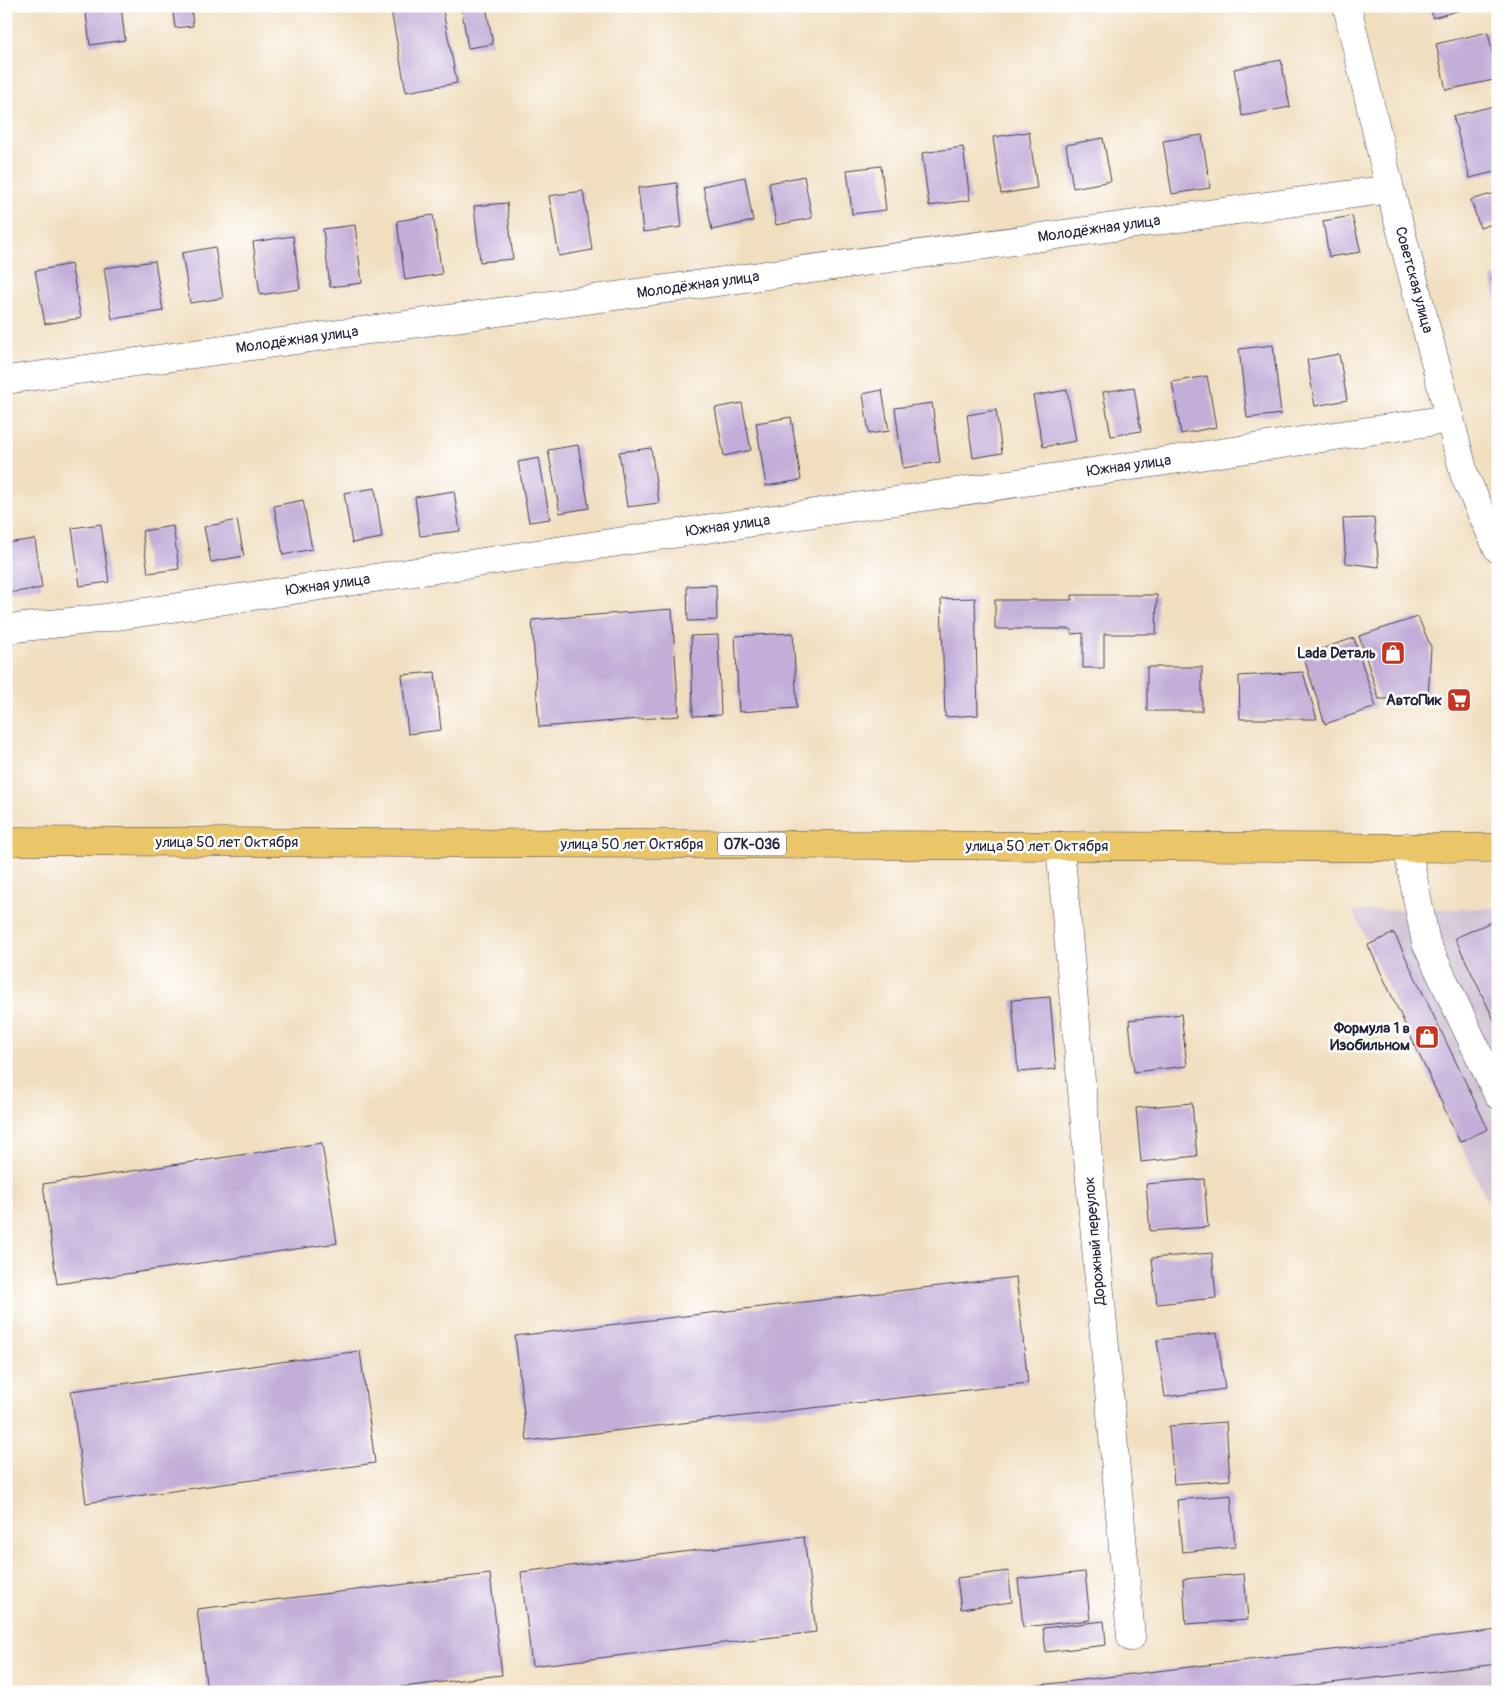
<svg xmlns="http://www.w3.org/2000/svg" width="1504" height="1698" viewBox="0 0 1504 1698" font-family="Pangolin,sans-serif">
  <rect width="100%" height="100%" fill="#fff"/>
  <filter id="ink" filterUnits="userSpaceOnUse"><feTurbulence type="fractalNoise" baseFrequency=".02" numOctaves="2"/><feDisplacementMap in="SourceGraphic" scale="10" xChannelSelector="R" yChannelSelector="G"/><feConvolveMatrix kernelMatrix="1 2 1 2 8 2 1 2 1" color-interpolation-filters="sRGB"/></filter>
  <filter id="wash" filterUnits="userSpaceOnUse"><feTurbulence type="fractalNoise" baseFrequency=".0096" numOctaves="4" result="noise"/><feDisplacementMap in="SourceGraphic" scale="20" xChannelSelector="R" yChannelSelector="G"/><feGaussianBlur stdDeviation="1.12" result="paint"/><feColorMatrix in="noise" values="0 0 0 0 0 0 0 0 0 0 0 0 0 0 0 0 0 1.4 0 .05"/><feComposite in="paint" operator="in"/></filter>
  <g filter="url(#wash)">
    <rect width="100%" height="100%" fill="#f1debf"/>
    <path fill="#cebed1" d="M1498 908V1224L1353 911Z
      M1498 1630V1692H972Z"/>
    <g id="blocks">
      <path fill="#c2aed8" d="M85 6H121L125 40 90 45Z
        M172 6H191L193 26 175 28Z
        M410 6H442L457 83 406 92 391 10Z
        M461 6H486L493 44 468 48Z
        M1430 6H1470V7L1433 18Z
        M1488 32 1498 79 1446 90 1436 44Z
        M1281 60 1290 107 1242 116 1234 69Z
        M1498 105V171L1470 178 1453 116Z
        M1029 132 1037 188 1001 194 993 137Z
        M1202 135 1210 188 1172 194 1163 141Z
        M1103 138 1111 181 1073 188 1066 145Z
        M963 147 970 200 929 206 922 153Z
        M881 166 886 210 852 214 847 170Z
        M804 176 812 218 776 225 769 183Z
        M745 177 753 221 712 230 703 186Z
        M677 183 682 227 643 232 638 188Z
        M583 191 592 250 559 256 549 196Z
        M1498 192V222L1480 228 1471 200Z
        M507 203 513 259 480 262 474 206Z
        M433 215 442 274 405 280 397 221Z
        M1352 216 1361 252 1329 257 1323 221Z
        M355 225 362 283 330 287 323 229Z
        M293 236 300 289 260 295 253 242Z
        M215 247 223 298 190 303 182 253Z
        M155 261 163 311 112 319 104 268Z
        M71 264 81 318 45 324 35 271Z
        M1498 276V302H1497L1491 277Z
        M1273 345 1281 414 1247 418 1239 349Z
        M1339 354 1347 400 1315 406 1307 360Z
        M1207 376 1216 427 1181 434 1172 382Z
        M1134 387 1141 431 1111 436 1103 392Z
        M882 390 889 431 869 434 863 394Z
        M1067 390 1076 441 1043 447 1033 396Z
        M742 403 751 450 724 456 715 408Z
        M932 403 940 462 903 468 895 408Z
        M996 410 1002 453 973 458 967 415Z
        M791 417 801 480 766 486 756 423Z
        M578 445 589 508 560 513 548 450Z
        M651 448 659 503 627 507 619 452Z
        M539 458 550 519 529 522 518 462Z
        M375 488 382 538 352 543 344 493Z
        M454 491 460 531 420 536 415 497Z
        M303 500 312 549 283 555 274 506Z
        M1374 518 1379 567 1346 563 1343 519Z
        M237 520 244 556 211 562 204 527Z
        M101 524 109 582 80 586 72 528Z
        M173 526 179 569 148 573 142 531Z
        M35 539 42 588 8 593 6 543Z
        M716 585 717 620 688 621 687 586Z
        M1072 595H1157L1156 634H1104V668H1083V633L1072 634 1071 629H995V600H1072Z
        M975 598 978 715 945 717 941 599Z
        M672 609 679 716 539 727 532 620Z
        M1418 617 1431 647 1428 698 1412 704 1400 699H1379L1359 636Z
        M793 633 797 708 739 712 735 636Z
        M718 635 721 715 693 716 691 636Z
        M1354 638 1376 707 1325 724 1303 655Z
        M1147 667H1202V711H1147Z
        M435 672 441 730 408 734 402 675Z
        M1303 672 1317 719H1240L1239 676Z
        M1498 919V1028L1455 938Z
        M1394 933 1488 1129 1460 1142 1368 945Z
        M1050 997 1056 1069 1018 1072 1012 1000Z
        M1181 1014 1187 1066 1134 1072 1129 1020Z
        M1192 1103 1197 1156 1141 1162 1136 1108Z
        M322 1143 337 1243 57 1284 43 1184Z
        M1204 1179 1208 1227 1150 1231 1146 1184Z
        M1212 1253 1216 1298 1157 1304 1152 1258Z
        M1016 1277 1028 1383 527 1441 515 1336Z
        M1217 1333 1225 1389 1165 1397 1157 1340Z
        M360 1351 375 1463 86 1503 71 1391Z
        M1226 1422 1230 1480 1174 1484 1169 1426Z
        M1231 1495 1235 1547 1182 1552 1177 1500Z
        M804 1537 816 1632 532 1666 521 1572Z
        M1008 1571 1012 1602 961 1609 957 1578Z
        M1085 1572 1090 1620 1023 1627 1018 1579Z
        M490 1574 502 1675 360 1692H207L197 1609Z
        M1244 1574 1248 1620 1186 1624 1183 1579Z
        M1104 1621 1106 1645 1046 1652 1043 1628Z
        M1498 1630V1664L1251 1692H982Z"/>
    </g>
  </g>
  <g filter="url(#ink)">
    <use href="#blocks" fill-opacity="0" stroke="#413e4f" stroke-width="1"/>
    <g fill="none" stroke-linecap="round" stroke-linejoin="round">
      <defs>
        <path id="minor" d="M1347 6 1390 189 1465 477 1498 549
          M6 380 1390 189
          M6 629 97 619 1450 419
          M1060 846 1131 1637
          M1407 847 1426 943 1498 1095"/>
        <path id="major" d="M6 841 1498 848"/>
      </defs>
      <use href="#minor" stroke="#413e4f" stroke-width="29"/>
      <use href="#major" stroke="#413e4f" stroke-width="29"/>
      <use href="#minor" stroke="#fff" stroke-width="28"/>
      <use href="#major" stroke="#ebc669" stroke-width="28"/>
    </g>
  </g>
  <defs>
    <symbol id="shop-square" viewBox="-11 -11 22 22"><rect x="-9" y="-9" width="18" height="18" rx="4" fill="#c8321e" stroke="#fff"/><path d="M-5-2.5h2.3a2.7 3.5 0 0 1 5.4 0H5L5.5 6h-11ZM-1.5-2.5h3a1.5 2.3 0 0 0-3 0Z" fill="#fff"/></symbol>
    <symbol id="supermarket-square" viewBox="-11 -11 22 22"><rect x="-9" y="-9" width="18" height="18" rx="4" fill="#c8321e" stroke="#fff"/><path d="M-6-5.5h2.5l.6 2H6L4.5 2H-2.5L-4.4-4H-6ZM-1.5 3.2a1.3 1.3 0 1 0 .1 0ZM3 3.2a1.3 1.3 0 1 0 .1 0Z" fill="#fff"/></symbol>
  </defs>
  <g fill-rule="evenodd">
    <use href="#shop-square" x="1379" y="639" width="28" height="28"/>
    <use href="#supermarket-square" x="1445" y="686" width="28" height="28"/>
    <use href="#shop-square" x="1413" y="1023" width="28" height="28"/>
  </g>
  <g text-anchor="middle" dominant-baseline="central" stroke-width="5" stroke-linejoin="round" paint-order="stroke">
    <rect fill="#fff" stroke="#646476" stroke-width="1" x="718" y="832.5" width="68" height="23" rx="4"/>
    <g font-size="14" font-weight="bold" fill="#22223b">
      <text x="752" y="844">07К-036</text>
    </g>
    <g font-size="15" fill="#22223b" stroke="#fff">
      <text transform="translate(1099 229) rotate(-8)">Молодёжная улица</text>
      <text transform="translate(1414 280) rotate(75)">Советская улица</text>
      <text transform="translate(698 285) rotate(-8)">Молодёжная улица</text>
      <text transform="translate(297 340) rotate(-8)">Молодёжная улица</text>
      <text transform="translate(1129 466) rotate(-8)">Южная улица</text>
      <text transform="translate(728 526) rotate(-8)">Южная улица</text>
      <text transform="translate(328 585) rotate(-8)">Южная улица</text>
      <text x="227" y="842">улица 50 лет Октября</text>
      <text x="632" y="844">улица 50 лет Октября</text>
      <text x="1037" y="846">улица 50 лет Октября</text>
      <text transform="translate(1095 1241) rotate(-95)">Дорожный переулок</text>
    </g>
    <g font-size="15" font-weight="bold" fill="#22223b" stroke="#fff" text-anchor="end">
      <text x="1376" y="653">Lada Dеталь</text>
      <text x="1442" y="700">АвтоПик</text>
      <text x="1410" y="1028">Формула 1 в<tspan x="1410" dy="17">Изобильном</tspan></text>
    </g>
  </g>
  <rect width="1504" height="1698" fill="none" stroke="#fff" stroke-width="25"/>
</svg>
